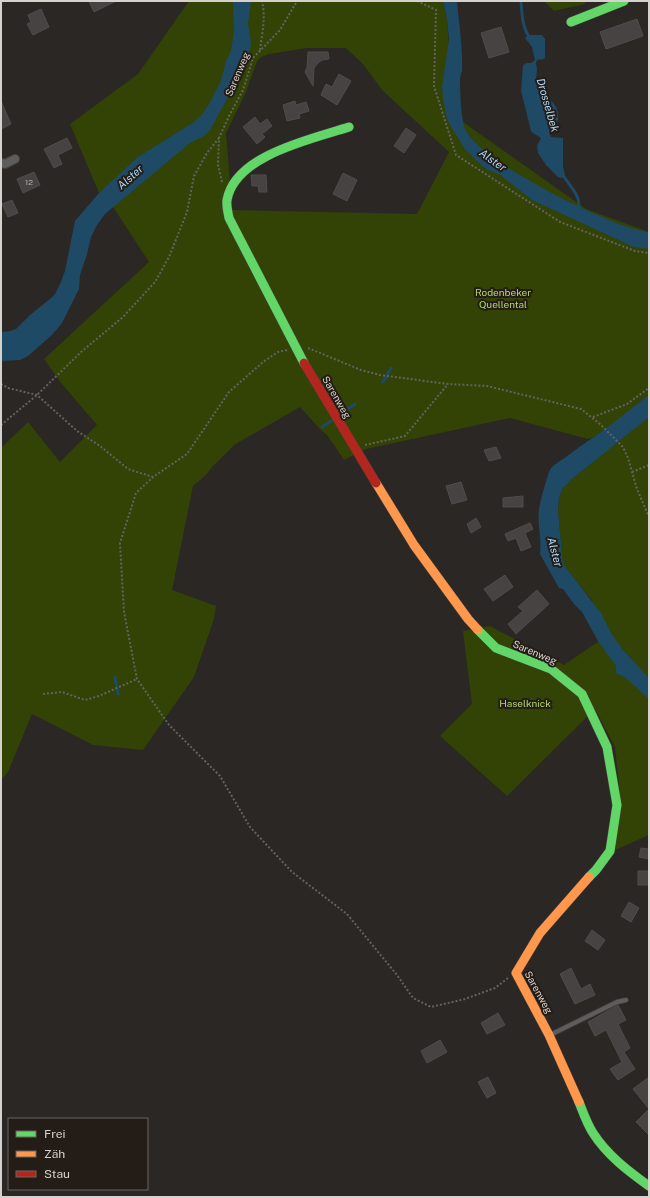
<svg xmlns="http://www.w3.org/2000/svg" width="650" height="1198" viewBox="0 0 650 1198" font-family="'Public Sans',sans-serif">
  <rect width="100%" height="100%" fill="#2b2724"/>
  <path fill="#324305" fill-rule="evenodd" d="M189 1H443L447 19 449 47 463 122 586 209 649 232V835L615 850 621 804 615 747 595 709 507 796 440 736 472 704 463 631 490 626 564 665 611 633 591 599 563 565 558 511 559 497 563 488 572 479 645 419 588 439 510 418 366 449 344 460 328 436 320 429 300 407 234 445 212 467 207 474 193 486 172 590 216 606 214 619 194 677 143 750 93 745 32 714 8 772 1 780V448L28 422 60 462 97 425 61 383 44 359 149 262 113 207 99 193 70 124 138 74ZM307 48H346L363 64 382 90 449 152 417 214 232 210 226 133 246 92 257 61 261 57 269 54Z
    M544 1H585V4L554 11Z"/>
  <path fill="#1e4a66" d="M233 1H251L248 24 251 42 250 50 235 81 233 88 210 130 204 136 190 143 105 214 97 225 91 237 87 254 80 275 79 289 62 323 52 335 28 356 20 360 1 361V331L3 332 10 331 16 329 30 315 50 299 55 294 61 282 65 271 75 221 99 193 138 157 194 122 201 116 208 106 221 81 226 61 231 51 234 31Z
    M443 1H457C459 23 463 49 462 71 461 74 460 77 460 80 460 90 461 122 466 131 483 163 612 228 649 232V249L634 247 532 200 499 174 490 171 482 166 465 149 450 125 446 115 443 99 442 86 449 40 447 19Z
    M528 35H542L545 39V57L544 59 537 60 536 63 537 69 536 79 541 83 545 97C555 102 559 109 558 120 554 127 546 128 551 137L563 138V166L565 176 562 178 558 177 546 165 538 153 537 146 541 138 533 133 531 131 521 91 523 65 527 63H531L535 60 532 47 525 38Z
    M649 395V417L572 479 563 488 559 497 558 511 563 564 601 613 611 633 623 650 649 678V699L626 678 616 673V666L598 641 582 612 574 604 563 589 559 588 540 554C542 539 537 525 539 509 540 503 548 471 551 468 555 464 561 460 566 457 581 445 598 435 613 423 625 414 636 404 649 395Z"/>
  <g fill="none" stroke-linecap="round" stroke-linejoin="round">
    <path stroke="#1e4a66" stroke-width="3" d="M521 1C522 14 522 26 529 37
      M563 175C570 187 580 194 579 208
      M383 382 391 368
      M338 415 355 404
      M322 427 334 419
      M115 677 118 694"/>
  </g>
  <path fill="#474342" stroke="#504c4c" d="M89 1H116L94 12Z
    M41 9 49 27 33 35 27 24 31 22 28 15Z
    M637 19 643 36 606 49 600 32Z
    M501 27 509 52 489 58 481 33Z
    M308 52H328L329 59 322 60 318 63 314 68 313 86 305 72 307 68Z
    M339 74 351 81 337 105 321 95 326 84 332 87Z
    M1 101 11 124 1 129Z
    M295 101 296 105 306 102 309 111 299 114 300 118 287 121 283 105Z
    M255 117 260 124 267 119 272 126 262 134 265 137 257 144 243 127Z
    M406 128 416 135 404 153 394 146Z
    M67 138 72 148 58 155 62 164 54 168 44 149Z
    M34 172 40 185 23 193 17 179Z
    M343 173 357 180 347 201 333 194Z
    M251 175H266L267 192H259L258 186H252Z
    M12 200 18 213 8 217 2 204Z
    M496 447 501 458 489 461 484 450Z
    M461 482 467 500 452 504 446 486Z
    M523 496V507H503V498Z
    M476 518 481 527 471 533 467 524Z
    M530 523 533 529 525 533 531 547 521 551 516 538 508 541 505 534Z
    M505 575 513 587 493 601 484 589Z
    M537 590 549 604 516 634 508 624 523 611 518 607Z
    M641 848 649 849V859L639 857Z
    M638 871H649V885H638Z
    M629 902 639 908 631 922 621 916Z
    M592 930 605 940 598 950 585 941Z
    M571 968 581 989 590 984 595 995 575 1004 560 974Z
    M618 1005 626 1020 618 1024 630 1048 624 1052 635 1069 618 1080 610 1069 622 1062 606 1030 595 1036 588 1022Z
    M498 1013 505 1025 487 1034 481 1023Z
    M440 1040 447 1052 427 1063 421 1051Z
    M488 1077 496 1093 487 1098 478 1082Z
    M649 1077V1109L633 1089Z
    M649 1109V1135L636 1122Z"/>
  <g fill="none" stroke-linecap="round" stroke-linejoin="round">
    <defs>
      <path id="lane" d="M550 1035 617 1002 626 1000"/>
      <path id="street" d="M1 163 5 164 15 159"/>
      <path id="fast" d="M571 22 624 1
        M304 363 229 218C228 212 226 206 227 200 235 155 312 139 349 127
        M478 630 496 648 551 669 582 694 607 747 617 805 610 851 596 870 589 877
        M579 1102C583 1112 587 1124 593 1133 607 1155 628 1171 649 1186"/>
      <path id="slow" d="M376 483 414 545 468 619 478 630
        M579 1102 549 1035 516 973 540 933 589 877"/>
      <path id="jam" d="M304 363 376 483"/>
    </defs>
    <use href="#lane" stroke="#464240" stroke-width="5.5"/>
    <use href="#street" stroke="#464240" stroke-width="10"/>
    <use href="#fast" stroke="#464240" stroke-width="10"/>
    <use href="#slow" stroke="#464240" stroke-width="10"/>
    <use href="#jam" stroke="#464240" stroke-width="10"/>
    <path stroke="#646261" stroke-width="2" stroke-dasharray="2 2" stroke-linecap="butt" d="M417 1 436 10 434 86 456 155 560 222 635 251 649 253
      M260 50C262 34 266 17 262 1
      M222 182 218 165 219 138 229 116 243 90 253 58 280 30 297 1
      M308 348 361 370 380 375 448 384 487 386 581 409 601 425 623 447 628 458 637 489 649 517
      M287 350 278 352 263 362 229 392 187 454 153 477 136 493 120 543 124 612 137 679 169 725 220 776 250 827 292 872 347 914 397 975 413 998 431 1007 465 999 495 988 508 978
      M1 384 8 388 37 395 77 431 100 446 128 469 153 477
      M593 417 627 404 649 388
      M1 425 37 395 81 352 123 317 155 282 169 257 187 212 194 176 207 153 219 138
      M365 445 405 436 448 384
      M632 472 649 465
      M43 694 62 692 85 700 99 696 137 679"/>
    <use href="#lane" stroke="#5e5d5c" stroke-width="4"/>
    <use href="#street" stroke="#5e5d5c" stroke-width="8"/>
    <use href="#fast" stroke="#63d668" stroke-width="9"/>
    <use href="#slow" stroke="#ff974d" stroke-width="9"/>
    <use href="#jam" stroke="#b3261e" stroke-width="9"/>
  </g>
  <g text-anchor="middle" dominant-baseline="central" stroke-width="4" stroke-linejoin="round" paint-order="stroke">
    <g font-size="8" fill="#b3aeab">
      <text x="29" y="182">12</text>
    </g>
    <g font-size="10" fill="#d7d1ce" stroke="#241c17">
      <text transform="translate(237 74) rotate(-67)">Sarenweg</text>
      <text transform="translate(337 397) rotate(60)">Sarenweg</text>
      <text transform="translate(535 652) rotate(23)">Sarenweg</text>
      <text transform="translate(539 992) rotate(61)">Sarenweg</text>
    </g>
    <g font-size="10" fill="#b0d864" stroke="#241c17">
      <text x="503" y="292">Rodenbeker<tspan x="503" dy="12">Quellental</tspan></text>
      <text x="525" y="703">Haselknick</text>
    </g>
    <g font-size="11" font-style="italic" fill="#add7f5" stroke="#241c17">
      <text transform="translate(548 105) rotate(74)">Drosselbek</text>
      <text transform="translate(493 160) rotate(36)">Alster</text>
      <text transform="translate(130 177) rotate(-42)">Alster</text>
      <text transform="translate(555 552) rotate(75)">Alster</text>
    </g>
  </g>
  <rect width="650" height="1198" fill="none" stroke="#d7d1ce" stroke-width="4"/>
  <rect x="8" y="1118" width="140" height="72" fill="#241c17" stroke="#6c6460"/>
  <rect x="16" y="1131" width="20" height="6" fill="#63d668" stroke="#6c6460"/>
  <text x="44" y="1138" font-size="12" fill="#d7d1ce">Frei</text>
  <rect x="16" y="1151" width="20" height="6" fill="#ff974d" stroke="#6c6460"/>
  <text x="44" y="1158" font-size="12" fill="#d7d1ce">Zäh</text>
  <rect x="16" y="1171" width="20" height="6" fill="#b3261e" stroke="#6c6460"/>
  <text x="44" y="1178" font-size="12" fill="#d7d1ce">Stau</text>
</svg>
